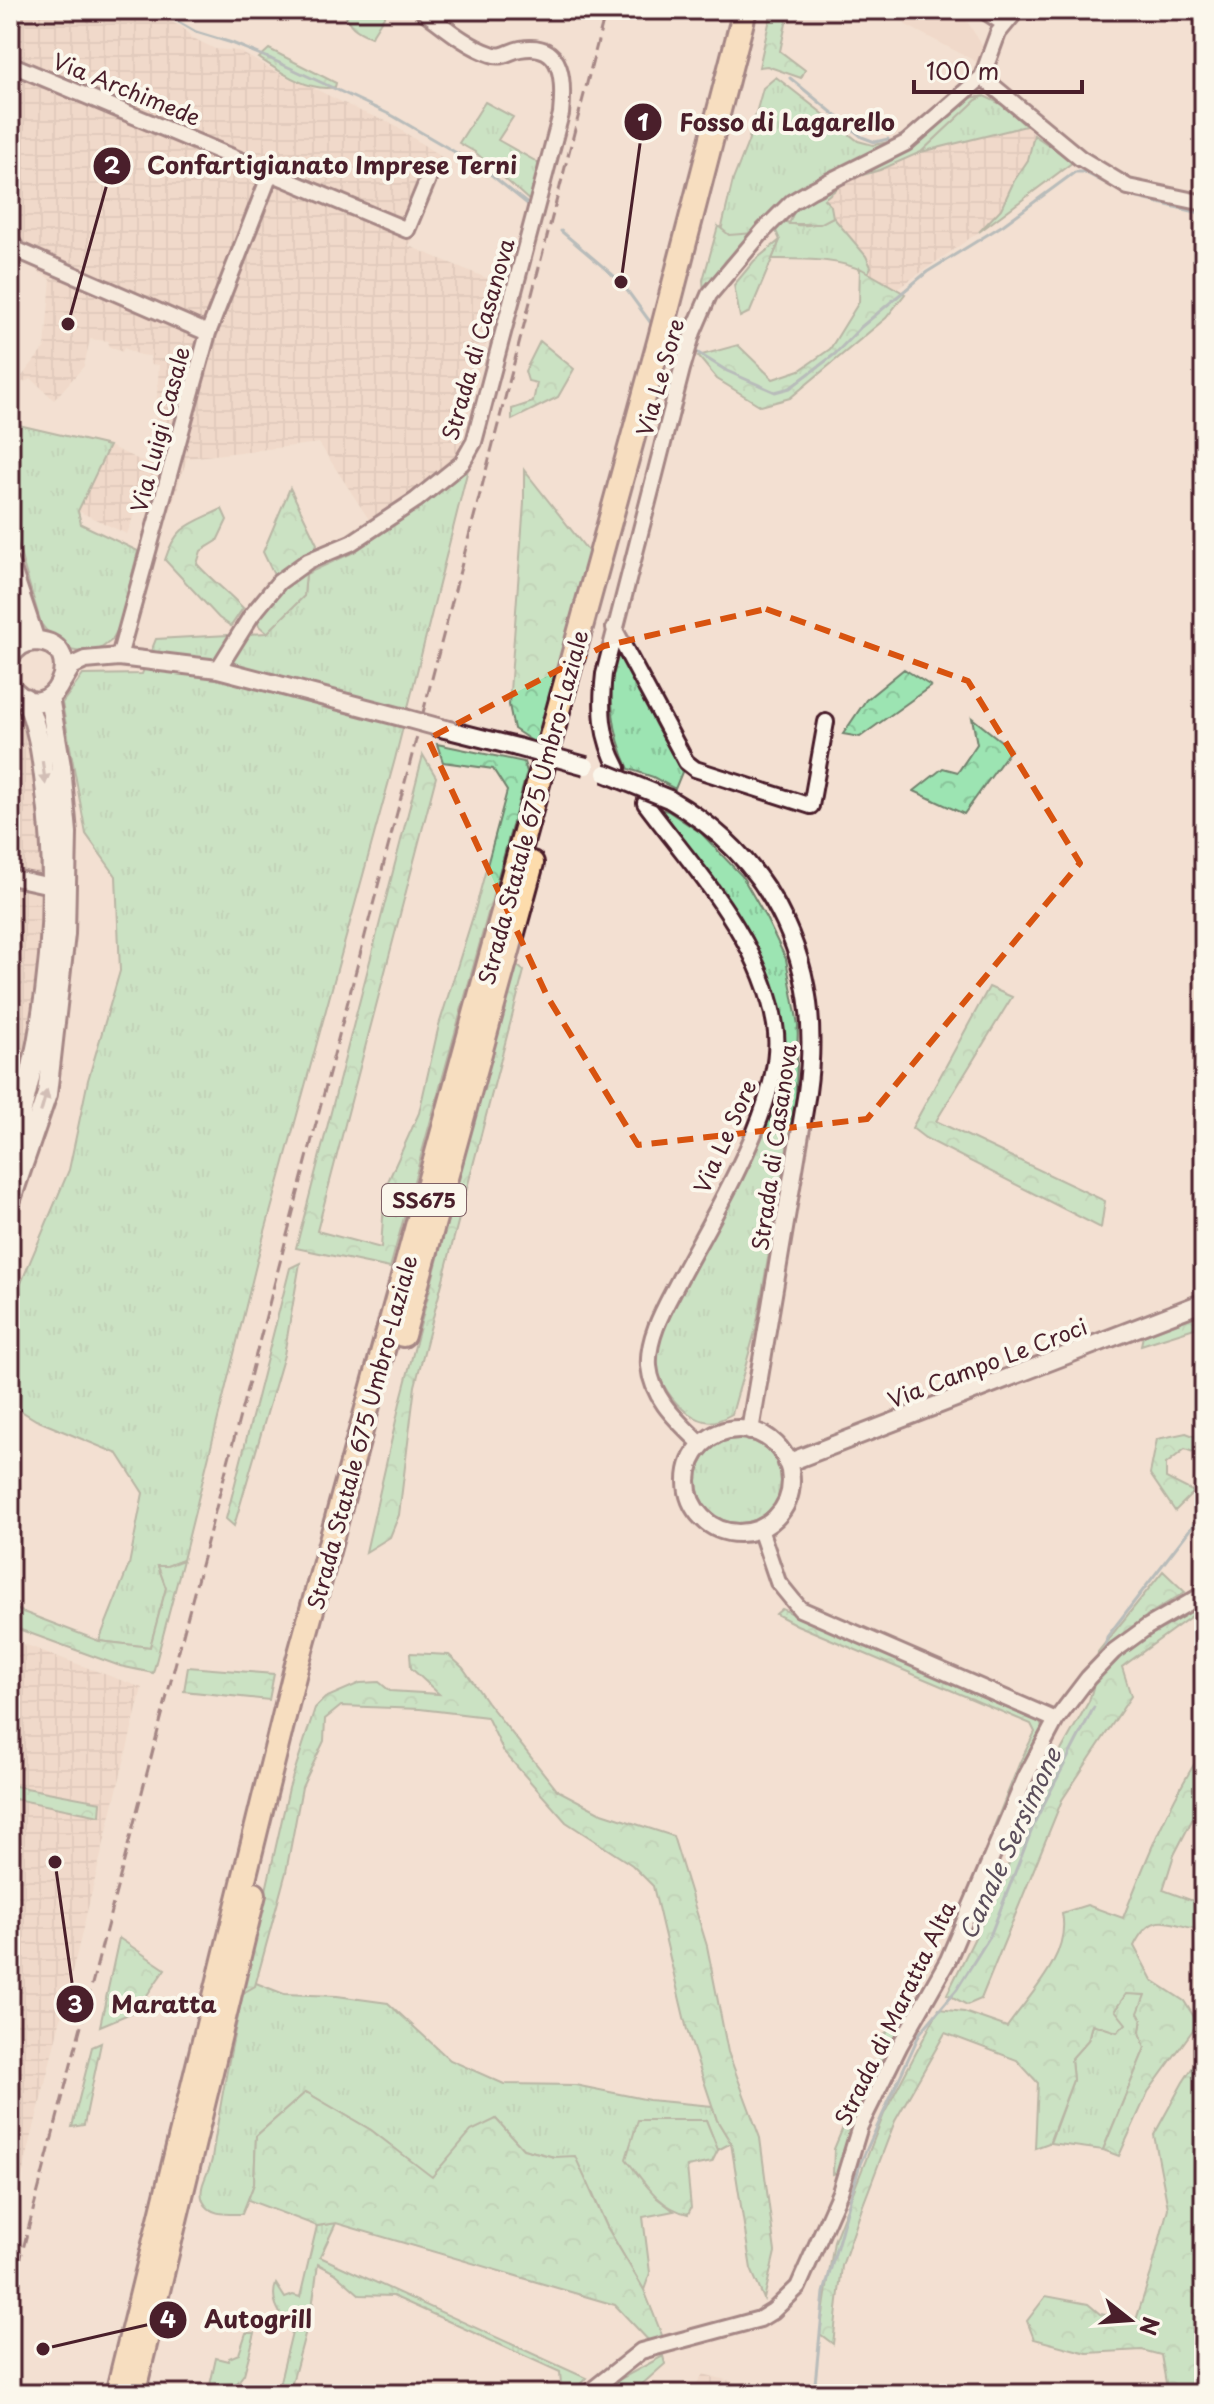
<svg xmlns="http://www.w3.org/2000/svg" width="1214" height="2404" viewBox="0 0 1214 2404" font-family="'Playpen Sans',sans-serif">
  <defs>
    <pattern id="industrial-grid" width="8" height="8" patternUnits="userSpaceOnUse" patternTransform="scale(2)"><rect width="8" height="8" fill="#eed0c0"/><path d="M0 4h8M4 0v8" fill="none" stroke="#ceb2a5"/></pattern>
    <pattern id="grass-tufts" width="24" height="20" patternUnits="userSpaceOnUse" patternTransform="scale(2)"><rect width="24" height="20" fill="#9ce4b2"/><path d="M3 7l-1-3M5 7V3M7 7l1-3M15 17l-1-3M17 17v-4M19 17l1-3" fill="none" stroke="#88c399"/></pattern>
    <pattern id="forest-crowns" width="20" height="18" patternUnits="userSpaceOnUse" patternTransform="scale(2)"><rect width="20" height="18" fill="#9ce4b2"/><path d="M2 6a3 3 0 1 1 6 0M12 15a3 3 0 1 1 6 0" fill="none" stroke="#88c399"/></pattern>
  </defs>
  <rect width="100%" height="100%" fill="#f3e0d2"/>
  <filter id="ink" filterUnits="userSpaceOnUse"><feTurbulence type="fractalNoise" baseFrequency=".0125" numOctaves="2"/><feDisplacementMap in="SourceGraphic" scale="16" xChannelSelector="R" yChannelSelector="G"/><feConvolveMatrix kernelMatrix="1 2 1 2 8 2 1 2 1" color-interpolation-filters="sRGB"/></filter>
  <g filter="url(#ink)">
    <path fill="#eed0c0" d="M914 10H950L963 15 985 50 977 62 904 24Z"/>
    <path fill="url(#industrial-grid)" d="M10 10 149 11 182 27 191 37 215 49 238 51 290 79 303 83 362 112 389 122 443 158 409 246 501 284 458 454 452 463 372 524 319 443 187 458 170 513 152 516 137 506 127 534 78 511 109 446 146 463 155 426 159 365 150 364V356L140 355 124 348 122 352 108 346 109 341 90 339 84 366 54 400 32 379 16 384 45 347 51 280 10 252Z
      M1026 126 1034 135 1028 160 1014 181 1001 209 979 232 897 289 868 273 871 267 866 256 833 217 831 206 824 199 849 179 880 170 904 158 949 144Z
      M10 699 25 716 43 847 39 954 17 1102 10 1121Z
      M10 1639 142 1688 10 2225Z
      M703 2374 741 2384 738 2394H690Z"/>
    <path fill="url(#grass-tufts)" stroke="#73826e" stroke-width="2" d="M776 77 858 141 873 145 894 141C869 158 841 165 814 180 790 193 772 214 754 235H729L721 231 733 180 748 142 763 88Z
      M984 96 1003 105 1026 126 921 152 976 100Z
      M485 102 513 117 498 140 537 162 542 172 532 203 475 152 459 143Z
      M1034 135 1073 162 979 232 1001 209 1014 181 1028 160Z
      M833 217 866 256 871 267 868 273C840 258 804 259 772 259L780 240 776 231 784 221C801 229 817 225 833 217Z
      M10 423 109 446 78 511 81 524 138 551 119 627 112 640 100 649 87 653 70 650 54 640 41 624 10 519Z
      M469 465 395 759 259 1253 183 1560 167 1566H158L166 1588 150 1647 99 1641 129 1565 143 1493 118 1454 36 1420 10 1404V1309L69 1170 88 1080 120 971 116 876 86 834 62 703 83 675 142 674 156 639 267 633 304 596 306 574 354 552 400 521Z
      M616 651 624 655 655 724 682 772 675 789 653 777 629 769C612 734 607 690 616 651Z
      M659 809 668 811 701 833 742 876 766 918 786 959 798 1025 796 1096 756 1328 732 1414C714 1424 706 1425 688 1413 673 1403 658 1382 657 1363 656 1340 674 1304 685 1283 717 1217 758 1150 776 1078 779 1069 783 1058 783 1049 781 980 705 860 659 809Z
      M697 1481a42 42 0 1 1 84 0a42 42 0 1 1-84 0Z
      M256 1983 284 1994 337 1996 388 2003 450 2060 504 2084 575 2085 649 2100 712 2106 717 2120 731 2143 718 2150 706 2120 657 2198 674 2211 643 2217 650 2273 644 2290 607 2227 588 2183 554 2157 523 2149 496 2119 432 2178 371 2130 306 2092 256 2136 254 2184 242 2214C227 2214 210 2216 203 2201 197 2187 210 2172 212 2159 220 2103 231 2048 243 1993Z
      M1126 1993 1145 1995 1140 2032 1145 2048 1103 2150 1050 2143 1073 2080 1071 2059 1088 2040 1092 2024 1115 2010Z
      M336 2223 320 2257 586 2378 571 2394H552L561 2384 560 2372 393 2296 360 2295 335 2273 318 2264 312 2308 289 2394H277L292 2332C282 2316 269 2302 276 2284L285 2298 293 2295 300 2297 317 2226Z
      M246 2333H255L244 2374 229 2394H208L216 2358 228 2361 229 2358 239 2354Z"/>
    <path fill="url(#forest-crowns)" stroke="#73826e" stroke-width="2" d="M344 10H388L371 37C356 31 348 26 344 10Z
      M772 10H789L780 51 805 70 801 78 767 66 759 67Z
      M269 49 336 83 335 87C310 93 279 71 259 58Z
      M984 96 976 100 921 152 880 170 849 179 824 199 831 206 833 217 820 224H789L795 209 816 195 925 137 968 98Z
      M718 226 729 235 755 233 704 292 703 280Z
      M780 240 750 312 740 317 734 285 754 261Z
      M860 268 905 294 886 318 790 398 761 406 717 379 698 356 738 345 773 379 800 370 830 349 859 302Z
      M540 341 574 369 558 397 512 420V409L533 402 537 383 528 381 525 371Z
      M524 470 591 555 554 688 535 743 514 729 509 705 524 503Z
      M290 488 317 544 307 562 304 596 267 633 259 626 252 605 274 575 263 552Z
      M222 509 227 520 217 541 201 551 197 564C211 580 228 592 243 608L231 626 219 618 165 560C176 525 191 524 222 509Z
      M904 669 931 686 860 737 843 734 866 700Z
      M972 718 1011 749 964 814 914 791 943 768 958 772 977 744Z
      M437 744 524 762 527 772 390 1268 296 1248 423 755 436 777 317 1231 381 1248 385 1188 419 1113 439 1025 475 910 507 791 493 769 443 762Z
      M515 964 524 971 415 1386 399 1515 390 1537 366 1552 400 1403Z
      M989 987 1012 997 936 1121 1105 1201 1101 1228 925 1138 912 1128Z
      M300 1263 284 1355 234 1526 226 1519 290 1268Z
      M1204 1313V1325L1141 1345 1143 1336Z
      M1186 1433 1204 1440V1456L1185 1449 1166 1464V1478L1194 1492 1175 1511 1150 1474 1157 1439Z
      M183 1560 153 1673 120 1666 10 1626V1607L99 1641 150 1647 166 1588 158 1566H167Z
      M1163 1571 1185 1592 1146 1616 1169 1607 1204 1585V1607L1122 1667 1131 1696 1062 1800 981 1999 967 2005 947 1994 995 1897 1041 1786 1089 1701 1095 1681 1098 1652Z
      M782 1609 1038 1717 1044 1733 1009 1806 993 1829 1020 1762 1035 1732 1031 1724 797 1625 776 1614Z
      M410 1653 449 1655 463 1668 487 1702 557 1790 599 1812 673 1836 707 1946 728 2052 760 2138 775 2252 764 2299 751 2269 731 2143 717 2120 687 2030 653 1886 632 1865 566 1822 504 1752 487 1717 420 1709 341 1706 325 1719 324 1741 302 1787 286 1872 255 1986 243 1993 289 1788 315 1708 325 1698 360 1683 379 1682 390 1691 439 1694 411 1668Z
      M188 1667 274 1674 269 1700 184 1691Z
      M1204 1749V1797L1174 1855 1163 1890 1204 1905V1930C1170 1926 1153 1907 1134 1946L1152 1980 1184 2001 1198 2023 1148 2092 1119 2156 1103 2150 1145 2048 1140 2032 1142 2020 1138 2013 1145 1995 1126 1994 1115 2010 1126 2024 1117 2032 1092 2024 1088 2040 1071 2059 1073 2080 1049 2143 1035 2148 1038 2083 1017 2060 945 2033 895 2121 863 2205 842 2266 833 2344 820 2334 834 2241 884 2114 939 2009 964 2012 1007 2027C1029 1995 1071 1956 1062 1913L1087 1905 1123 1918C1146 1860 1169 1801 1204 1749Z
      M10 1785 101 1802 100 1816 10 1798Z
      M119 1938 165 1969 136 2011 100 2026Z
      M907 2008 904 2026 839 2172 833 2174 834 2149 862 2082 880 2057 885 2034Z
      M101 2043 84 2125 72 2127 92 2047Z
      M1204 2050V2394H1168L1161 2355 1142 2350 1087 2353 1034 2339 1027 2321 1046 2296 1088 2304 1100 2314 1136 2320 1151 2273 1168 2208 1154 2135 1183 2082Z
      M306 2092 371 2130 432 2177 471 2131 496 2119 523 2149 554 2157 575 2156 607 2227 644 2290 663 2338 651 2343 615 2305 336 2223 317 2226 248 2200 254 2184 256 2136Z
      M638 2120H706L718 2150 712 2162 687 2167 691 2208 688 2214C659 2208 644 2182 626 2159Z
      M663 2356 665 2364 631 2394H600L613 2383Z"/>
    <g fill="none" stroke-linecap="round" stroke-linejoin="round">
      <path stroke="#72909e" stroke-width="3" d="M158 10 196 32 232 43 271 59 393 116 484 169 530 206
        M790 78 862 137 875 142 888 139
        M561 231 621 282 653 326
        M695 351 727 371 775 392 790 388 835 354 861 327 927 272 1003 225 1075 172H1084L1130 196 1204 214
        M1105 1648 1107 1637 1204 1511
        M814 2394 824 2293 860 2164 920 2033 957 1989 990 1936 1036 1819 1094 1707"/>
      <defs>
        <path id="minor" d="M983 10 1005 24
          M10 64 407 230 428 179
          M982 77 1080 158 1128 187 1204 203
          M982 77 998 33 1017 10
          M10 239 17 250 208 333 119 657
          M208 333 271 172
          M614 628 686 762 695 769 811 806 826 722
          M218 669 251 616 279 582 308 561 351 543 416 500 462 463 474 442 561 114C564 83 565 41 520 49 509 51 503 59 491 54 466 46 443 25 422 10
          M618 768C601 737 600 710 604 674L682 369 693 332 709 295 763 231 792 202 812 190 906 143 982 77
          M645 803C695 870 761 939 775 1025 788 1098 712 1216 678 1282 665 1307 647 1337 649 1366 652 1400 680 1423 702 1445
          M10 877 51 886
          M760 1529 778 1582 800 1609 1056 1720
          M587 2394 641 2351 760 2319 773 2311 798 2287 840 2192 860 2126 900 2045 948 1960 1026 1776 1056 1720 1088 1678 1114 1651 1147 1627 1204 1594"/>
        <path id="tertiary" d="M63 681 72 666 85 660 119 657 218 669 401 717
          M445 729 517 747
          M669 799C778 862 824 969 807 1092L750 1431
          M687 1481a52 52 0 1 1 104 0a52 52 0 1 1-104 0Z
          M787 1463 1204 1302"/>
        <path id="secondary" d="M10 566 35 641
          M10 606 20 646
          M10 657C16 647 25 641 36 641 93 643 51 738 10 686
          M10 1154C45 1037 62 914 46 793 42 760 39 728 25 698
          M10 1202 47 1094 65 934 67 833 61 766 49 697"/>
        <path id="trunk" d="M403 1335 532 863
          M117 2394 296 1668 659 342 745 10
          M133 2394 254 1894"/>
      </defs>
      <use href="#minor" stroke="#4a1f2b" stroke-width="20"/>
      <use href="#tertiary" stroke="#4a1f2b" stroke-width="22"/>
      <use href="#secondary" stroke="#4a1f2b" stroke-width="24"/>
      <use href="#trunk" stroke="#4a1f2b" stroke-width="28"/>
      <use href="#minor" stroke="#fbf7ec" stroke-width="14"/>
      <use href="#tertiary" stroke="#fbf7ec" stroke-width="16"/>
      <use href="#secondary" stroke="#fbf7ec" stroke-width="18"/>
      <use href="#trunk" stroke="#fddcac" stroke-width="22"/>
      <path stroke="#4a1f2b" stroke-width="3" stroke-dasharray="12 6" stroke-linecap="butt" d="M10 2299 606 10"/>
      <defs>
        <path id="tertiary-bridge" d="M401 717 445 729
          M517 747 586 766
          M605 773 669 799"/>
      </defs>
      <use href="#tertiary-bridge" stroke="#4a1f2b" stroke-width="22" stroke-linecap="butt"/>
      <use href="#tertiary-bridge" stroke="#fbf7ec" stroke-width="16"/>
    </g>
    <defs><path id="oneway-solid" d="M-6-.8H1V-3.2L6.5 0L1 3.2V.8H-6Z" transform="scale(2)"/></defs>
    <g fill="#ab9695">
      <use href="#oneway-solid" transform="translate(44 773) rotate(82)"/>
      <use href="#oneway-solid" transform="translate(44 1101) rotate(-74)"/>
    </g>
  </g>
  <path d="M0 0H1214V2404H0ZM766 609 968 681 1080 863 867 1119 638 1145 547 996 428 739 604 646Z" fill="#f3e0d2" fill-opacity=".55" fill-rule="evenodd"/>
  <path fill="none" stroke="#d8530f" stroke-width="6" stroke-dasharray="16 10" stroke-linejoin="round" d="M766 609 968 681 1080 863 867 1119 638 1145 547 996 428 739 604 646Z"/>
  <g text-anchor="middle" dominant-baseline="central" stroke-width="8" stroke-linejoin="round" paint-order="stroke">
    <rect fill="#fbf7ec" stroke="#7f6065" stroke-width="2" x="382" y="1184" width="84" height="32" rx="6"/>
    <g font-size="20" font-weight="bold" fill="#4a1f2b">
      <text x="424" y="1200">SS675</text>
    </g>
    <g font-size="22" fill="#4a1f2b" stroke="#fbf7ec">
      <text transform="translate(127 88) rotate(22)">Via Archimede</text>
      <text transform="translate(477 339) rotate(-74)">Strada di Casanova</text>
      <text transform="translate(659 377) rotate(-74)">Via Le Sore</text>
      <text transform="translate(159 429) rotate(-75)">Via Luigi Casale</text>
      <text transform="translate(532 807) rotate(-75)">Strada Statale 675 Umbro-Laziale</text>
      <text transform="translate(724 1136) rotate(-66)">Via Le Sore</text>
      <text transform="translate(773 1147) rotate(-82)">Strada di Casanova</text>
      <text transform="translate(987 1362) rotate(-21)">Via Campo Le Croci</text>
      <text transform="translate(361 1432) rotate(-75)">Strada Statale 675 Umbro-Laziale</text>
      <text transform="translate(894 2013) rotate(-64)">Strada di Maratta Alta</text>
    </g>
    <g font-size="24" font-style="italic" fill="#5b4e5b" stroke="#fbf7ec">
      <text transform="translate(1009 1843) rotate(-65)">Canale Sersimone</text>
    </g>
  </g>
  <path fill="none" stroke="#4a1f2b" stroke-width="3" d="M621 282L643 122M68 324L112 166M55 1862L75 2004M43 2349L168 2320"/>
  <g fill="#4a1f2b" stroke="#fbf7ec" stroke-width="3">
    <circle cx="621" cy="282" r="8"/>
    <circle cx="68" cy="324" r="8"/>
    <circle cx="55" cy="1862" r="8"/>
    <circle cx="43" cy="2349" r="8"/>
    <circle cx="643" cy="122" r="20"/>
    <circle cx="112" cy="166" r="20"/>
    <circle cx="75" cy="2004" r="20"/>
    <circle cx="168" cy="2320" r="20"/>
  </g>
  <g font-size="24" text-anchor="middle" font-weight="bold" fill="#fff">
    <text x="643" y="131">1</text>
    <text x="112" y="174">2</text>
    <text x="75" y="2013">3</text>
    <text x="168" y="2328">4</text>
  </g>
  <g font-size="24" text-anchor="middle" font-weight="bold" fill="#4a1f2b" stroke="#fbf7ec" stroke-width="8" stroke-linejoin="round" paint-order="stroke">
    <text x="787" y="131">Fosso di Lagarello</text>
    <text x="332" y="174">Confartigianato Imprese Terni</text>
    <text x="164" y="2013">Maratta</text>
    <text x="258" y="2328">Autogrill</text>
  </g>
  <rect width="1214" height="2404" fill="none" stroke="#fbf7ec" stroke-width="40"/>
  <rect x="20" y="20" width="1174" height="2364" fill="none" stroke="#4a1f2b" stroke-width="3" filter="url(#ink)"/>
  <g transform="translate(1130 2320) rotate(107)" stroke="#fbf7ec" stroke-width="6" paint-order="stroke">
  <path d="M0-6L14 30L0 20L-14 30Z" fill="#4a1f2b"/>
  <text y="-12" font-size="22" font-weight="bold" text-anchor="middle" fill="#4a1f2b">N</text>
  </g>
  <path d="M914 80v12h168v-12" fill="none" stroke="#4a1f2b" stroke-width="4"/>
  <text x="926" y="80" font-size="24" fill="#4a1f2b" stroke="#fbf7ec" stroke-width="6" paint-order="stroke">100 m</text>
</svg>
